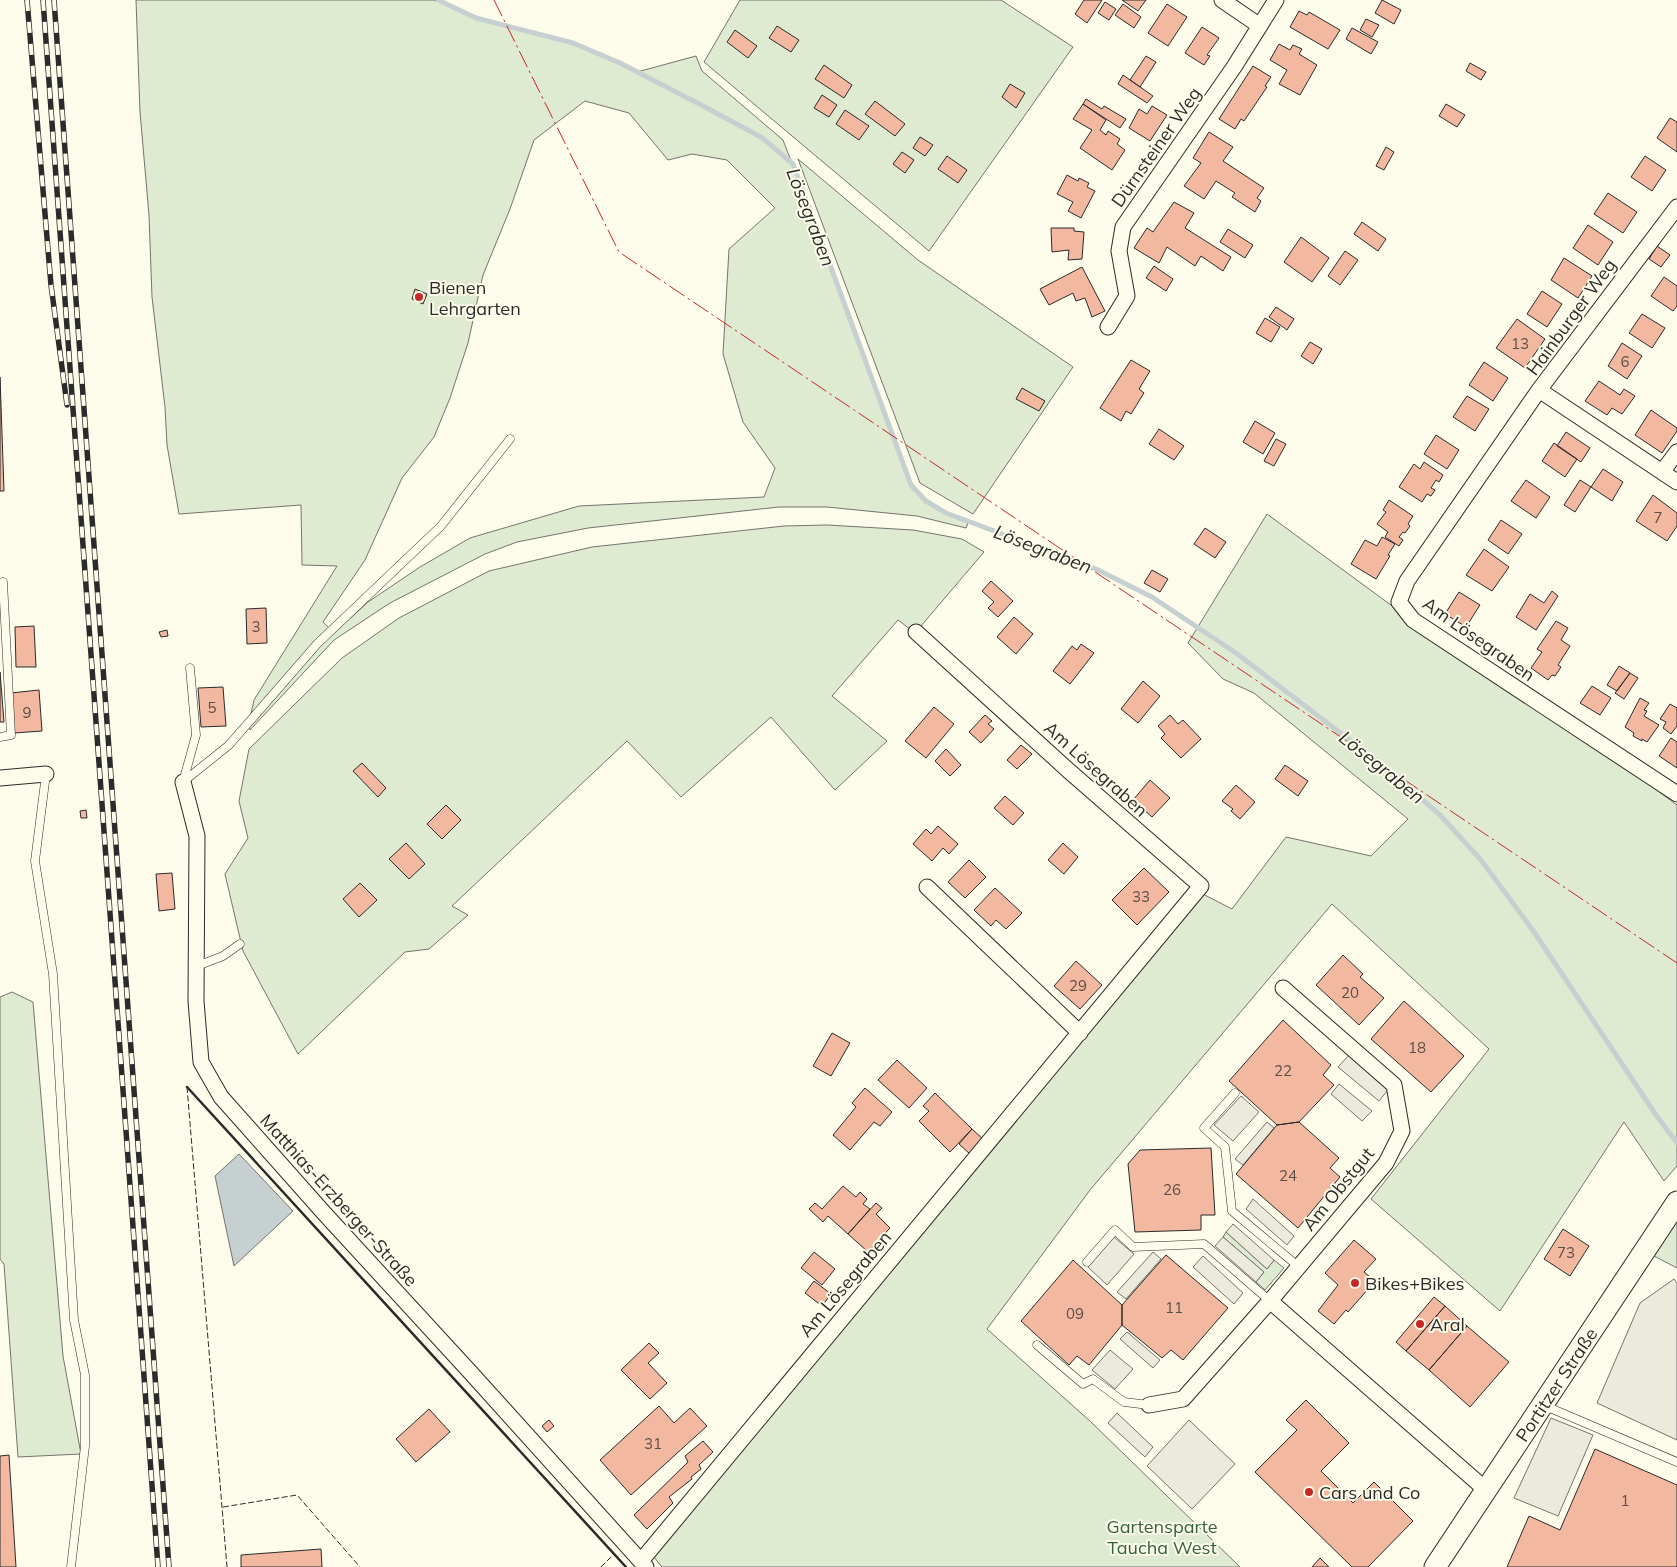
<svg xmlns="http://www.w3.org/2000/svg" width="1677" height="1567" viewBox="0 0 1677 1567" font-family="Mulish,sans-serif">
  <rect width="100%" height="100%" fill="#fdfbea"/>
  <path fill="#deebd1" stroke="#74746e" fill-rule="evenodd" d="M136 0H434L480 19 580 46 637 72 696 56 702 71 783 140 828 257 911 486C931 504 943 514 968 523L966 528 917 516 827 507H779L588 528 517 542 485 554 390 603 334 640 250 730 249 723 254 700 337 566 302 565 301 505 179 514 167 445 165 407 152 297 149 215 140 112ZM585 101 629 113 668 160 692 154 727 160 775 208 729 249 723 354 743 422 775 468 764 497 579 506 470 538 420 567 368 602 334 633 323 622 365 560 402 478 434 437 450 398 468 343 483 275 510 209 534 140Z
    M740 0H1001L1073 47 929 251 704 62Z
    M798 159 918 260 1073 367 973 514 920 483Z
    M1267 514 1403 614 1544 707 1677 805V1166L1664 1181 1624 1122 1500 1311 1371 1199 1489 1049 1332 904 1090 1190 987 1329 1091 1422 1240 1567H662L649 1551 1193 889 1232 909 1286 837 1371 856 1408 819 1254 693 1223 679 1188 643Z
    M827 525 913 530 962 539 984 552 915 633 898 620 832 696 887 741 835 790 771 717 681 797 627 741 452 906 468 915 429 949 405 952 298 1054 243 951 225 874 248 838 239 801 249 749 342 658 399 618 489 571 592 547 784 526Z
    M12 992 33 1002 63 1356 81 1454 18 1457 4 1264 0 1259V997Z
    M1677 1221V1268L1654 1256Z
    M1226 1232 1267 1269 1274 1260 1284 1268 1265 1290 1256 1282 1264 1272 1223 1237Z"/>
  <path fill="#eceadb" stroke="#74746e" d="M1349 1055 1388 1090 1379 1101 1338 1067Z
    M1339 1084 1372 1111 1362 1121 1331 1094Z
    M1241 1096 1259 1112 1233 1141 1214 1125Z
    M1267 1122 1274 1128 1243 1165 1235 1159Z
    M1253 1199 1294 1236 1287 1245 1246 1209Z
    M1233 1224 1274 1260 1267 1269 1226 1232Z
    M1114 1237 1134 1254 1107 1285 1088 1267Z
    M1223 1237 1264 1272 1256 1282 1215 1246Z
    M1153 1252 1161 1259 1126 1299 1117 1292Z
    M1203 1256 1243 1293 1234 1304 1193 1267Z
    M1674 1279 1677 1283V1440L1597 1403 1640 1303Z
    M1127 1332 1160 1360 1153 1368 1120 1339Z
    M1110 1350 1133 1369 1115 1389 1092 1370Z
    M1117 1413 1153 1447 1145 1457 1108 1423Z
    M1551 1418 1593 1435 1558 1516 1514 1498Z
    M1189 1420 1235 1464 1192 1509 1147 1466Z"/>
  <path fill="#c7d0d0" stroke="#74746e" d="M239 1154 293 1211 234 1266 215 1176Z"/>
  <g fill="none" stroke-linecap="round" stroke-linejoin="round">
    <path stroke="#c7d0d0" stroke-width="5" d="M438 0 476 18 573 43 620 63 705 107 761 137 793 164 911 485 926 501 946 513 1096 569 1152 597 1236 653 1381 764 1424 801 1440 815 1481 860 1532 929 1656 1115 1677 1143"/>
  </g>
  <path fill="#f2b8a0" stroke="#2b2b2b" d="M1084 0H1102L1087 23 1075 14Z
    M1122 0H1146L1138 11Z
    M1382 0 1401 10 1394 24 1375 13Z
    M1105 2 1116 9 1109 20 1098 13Z
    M1123 4 1141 17 1134 28 1115 15Z
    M1167 4 1187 17 1168 46 1148 33Z
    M1299 11 1307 15 1309 12 1340 30 1328 49 1290 27Z
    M1366 19 1379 25 1372 37 1360 30Z
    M777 26 799 40 791 52 769 38Z
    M1202 27 1219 38 1207 55 1210 56 1204 65 1185 53Z
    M1352 28 1378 42 1371 54 1346 39Z
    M735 30 757 46 748 58 727 42Z
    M1279 44 1290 50 1293 45 1302 49 1299 54 1317 65 1300 95 1279 84 1287 70 1270 60Z
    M1146 56 1156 62 1140 87 1130 80Z
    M1470 63 1486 72 1481 80 1466 71Z
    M824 65 852 85 844 98 815 79Z
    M1253 66 1271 77 1265 86 1267 87 1244 121 1241 119 1235 129 1219 119Z
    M1123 75 1153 96 1147 103 1118 84Z
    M1010 84 1025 93 1016 108 1002 97Z
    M822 95 837 105 829 117 814 108Z
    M1086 99 1102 109 1104 106 1126 119 1120 128 1083 104Z
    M875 101 905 124 895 136 865 114Z
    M1083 104 1106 120 1100 130 1106 135 1108 131 1120 139 1117 144 1125 150 1112 170 1080 148 1092 130 1073 119Z
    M1446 104 1465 115 1457 127 1439 116Z
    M1152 106 1167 115 1150 141 1129 128 1139 109 1147 114Z
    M845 110 869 126 859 140 836 124Z
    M1670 118 1677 122V152L1657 138Z
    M1209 132 1233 147 1223 161 1264 188 1257 198 1261 201 1255 212 1232 197 1235 193 1216 181 1204 199 1184 186 1201 163 1193 158Z
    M920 137 933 145 925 156 913 148Z
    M1386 147 1394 152 1384 170 1376 166Z
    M902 152 914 160 905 173 893 164Z
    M947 156 967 170 958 183 938 169Z
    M1645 156 1666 170 1652 191 1631 177Z
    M1067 175 1078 181 1079 178 1089 183 1087 187 1095 191 1081 218 1068 211 1073 202 1057 194Z
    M1608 193 1637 212 1623 233 1594 214Z
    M1174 202 1194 213 1185 228 1231 257 1223 271 1201 256 1195 266 1167 247 1159 263 1134 248 1147 228 1153 232Z
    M1362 222 1386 239 1378 251 1354 234Z
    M1588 225 1613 242 1598 265 1573 248Z
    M1051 228H1074V231L1084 232 1082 259 1068 260 1069 250 1052 252Z
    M1228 229 1253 245 1245 258 1220 242Z
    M1301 237 1329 258 1312 282 1284 262Z
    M1657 246 1670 255 1661 267 1649 259Z
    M1345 251 1358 260 1340 285 1328 276Z
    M1564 258 1592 276 1578 298 1551 280Z
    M1154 266 1173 279 1166 291 1146 278Z
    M1082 267 1105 311 1092 317 1085 298 1076 301 1073 293 1049 305 1040 289Z
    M1664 277 1677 286V306L1673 311 1651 296Z
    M415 289 427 294 423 304 412 299Z
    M1542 291 1562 304 1547 327 1527 314Z
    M1276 307 1294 319 1287 330 1269 317Z
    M1642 314 1665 328 1652 348 1629 333Z
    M1265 318 1280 327 1271 342 1256 333Z
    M1517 319 1545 339 1525 368 1496 348Z
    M1310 342 1322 349 1313 364 1301 356Z
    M1622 343 1642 356 1627 379 1608 366Z
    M1131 360 1150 371 1139 389 1144 393 1131 414 1126 411 1121 421 1100 408Z
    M1484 362 1508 378 1493 401 1469 385Z
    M0 377 4 491H0Z
    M1599 381 1620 395 1624 389 1635 396 1622 414 1612 408 1607 415 1585 401Z
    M1022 388 1045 401 1039 411 1016 399Z
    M1467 396 1489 409 1475 431 1453 417Z
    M1651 410 1677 428V431L1662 453 1635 435Z
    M1255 421 1275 433 1263 454 1243 442Z
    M1159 429 1184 446 1174 460 1149 444Z
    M1566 432 1590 448 1581 462 1557 446Z
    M1436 435 1459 450 1447 469 1424 454Z
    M1276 439 1286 444 1274 466 1264 461Z
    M1554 443 1577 459 1565 477 1542 461Z
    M1424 462 1443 475 1439 482 1436 480 1431 488 1435 490 1431 496 1427 494 1422 502 1399 487 1414 464 1420 469Z
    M1603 469 1623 482 1612 501 1591 487Z
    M1526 480 1550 497 1536 518 1511 501Z
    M1580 480 1591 487 1575 512 1564 505Z
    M1653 495 1677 513V526L1667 541 1636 521Z
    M1389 500 1413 516 1408 524 1410 526 1405 533 1403 532 1399 537 1403 540 1399 546 1385 537 1388 532 1377 524 1386 512 1383 510Z
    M1501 520 1522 534 1508 554 1488 540Z
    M1205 528 1226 542 1215 558 1194 544Z
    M1382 537 1395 544 1388 555 1390 556 1376 579 1351 564 1365 540 1377 546Z
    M1484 549 1509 567 1492 591 1466 575Z
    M1152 570 1168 579 1160 592 1144 583Z
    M991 581 1013 601 998 617 988 608 994 602 982 591Z
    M1552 591 1558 596 1536 630 1516 617 1530 594 1544 603Z
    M1459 592 1480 605 1466 627 1445 614Z
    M266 608 267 643 247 644 246 609Z
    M1014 617 1033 634 1016 654 997 637Z
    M1556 621 1568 628 1561 640 1570 646 1558 665 1561 667 1555 676 1552 675 1548 680 1531 668 1542 652 1537 649Z
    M34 626 36 667H16L15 627Z
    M167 630 168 636 161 637 159 632Z
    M1081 644 1094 653 1070 684 1053 671 1072 646 1077 650Z
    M1619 666 1630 673 1617 691 1607 685Z
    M0 672 4 722H0Z
    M1630 673 1638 678 1624 699 1615 693Z
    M1143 681 1160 696 1138 723 1121 709Z
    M1592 686 1611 698 1600 715 1580 703Z
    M223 687 226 726 201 727 198 688Z
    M39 690 42 731 14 733 11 693Z
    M1640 698 1649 703 1644 710 1647 711 1644 716 1659 725 1647 742 1642 739V741L1633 736 1634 733 1625 727Z
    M1670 704 1677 708V726L1671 734 1663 728 1666 722 1660 719Z
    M934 707 954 724 926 758 905 741Z
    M985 715 992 721 988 724 994 729 981 743 969 732Z
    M1170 715 1178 724 1183 720 1201 739 1181 758 1161 738 1165 734 1158 726Z
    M1671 738 1677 742V768L1659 756Z
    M1021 745 1032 754 1017 769 1007 760Z
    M946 749 961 765 950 776 935 761Z
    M362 763 386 788 378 797 353 771Z
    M1285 765 1308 781 1298 796 1275 779Z
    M1150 780 1170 798 1152 817 1133 800Z
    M1236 785 1255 802 1240 819 1231 811 1233 809 1222 801Z
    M1005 796 1024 813 1013 825 994 808Z
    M446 805 461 820 442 839 427 824Z
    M86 810 87 818H81L80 811Z
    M938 826 958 844 949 854 943 848 932 861 913 844 926 829 931 834Z
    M406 843 425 864 409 879 389 859Z
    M1063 843 1078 857 1064 874 1048 860Z
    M969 860 986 877 965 898 948 882Z
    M1144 868 1169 892 1137 925 1112 900Z
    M172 873 175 909 159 911 156 874Z
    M360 883 377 900 359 917 343 899Z
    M995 888 1022 913 1006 929 996 920 991 926 974 910Z
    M1343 955 1363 974 1360 977 1384 998 1359 1025 1316 985Z
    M1076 961 1102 985 1080 1009 1054 986Z
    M1404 1001 1464 1056 1431 1092 1371 1039Z
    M1283 1020 1331 1065 1323 1075 1334 1085 1299 1122 1277 1125 1229 1081Z
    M832 1033 850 1043 831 1076 813 1066Z
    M897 1060 927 1088 909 1108 878 1080Z
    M865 1088 892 1112 880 1126 874 1122 850 1150 833 1135 856 1107 852 1103Z
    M935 1093 972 1129 950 1152 919 1121 929 1111 923 1106Z
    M1299 1122 1339 1158 1330 1168 1340 1177 1298 1228 1236 1174 1277 1125Z
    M972 1129 984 1140 971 1155 959 1144Z
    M1211 1148 1215 1215H1201V1230L1135 1232 1128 1164 1140 1150Z
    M843 1186 856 1197 860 1192 867 1199 863 1204 870 1209 848 1234 828 1216 823 1222 809 1209 815 1203 822 1209Z
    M876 1203 882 1208 876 1214 890 1228 868 1252 848 1234Z
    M1563 1229 1589 1246 1570 1276 1544 1259Z
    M1354 1240 1376 1259 1364 1272 1375 1281 1348 1312 1346 1310 1334 1324 1318 1311 1338 1285 1325 1273Z
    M814 1252 835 1269 822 1285 801 1268Z
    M1166 1255 1228 1308 1183 1360 1171 1350 1162 1358 1122 1325V1305Z
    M1073 1260 1122 1305V1325L1089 1365 1077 1356 1069 1365 1021 1321Z
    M814 1281 831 1294 822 1306 805 1293Z
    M1434 1297 1445 1306 1406 1351 1396 1342Z
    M1445 1306 1467 1326 1429 1370 1406 1351Z
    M1467 1326 1509 1362 1470 1407 1429 1370Z
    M649 1343 659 1353 648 1363 667 1383 650 1399 621 1370Z
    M1306 1400 1349 1443 1321 1471 1353 1503 1374 1482 1413 1521 1368 1567H1352L1255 1472 1297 1430 1286 1420Z
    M659 1406 674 1423 690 1408 707 1426 631 1495 600 1460Z
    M429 1409 450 1432 416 1462 396 1439Z
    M549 1420 554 1426 547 1432 542 1426Z
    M703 1441 713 1452 699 1465 701 1469 691 1477 692 1479 669 1497 673 1503 647 1529 634 1515 688 1462 685 1456Z
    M1595 1449 1677 1485V1567H1507L1529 1516 1560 1530Z
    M9 1455 16 1567H0V1456Z
    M321 1549 322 1567H241V1555Z
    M1320 1558 1329 1567H1312Z"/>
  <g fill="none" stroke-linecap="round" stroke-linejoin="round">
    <defs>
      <path id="lane" d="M0 737 11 735 3 582
        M46 774 35 861 53 974 74 1320 85 1375V1446L71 1567
        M183 782 229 745 317 644 441 526 510 439
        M183 782 196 735 190 668
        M197 966 223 956 240 944
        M1235 1093 1204 1128 1225 1147 1232 1211 1299 1267
        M1087 1262 1115 1230 1133 1247 1204 1244 1270 1301
        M1037 1345 1083 1384 1093 1379 1124 1402 1149 1405
        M1543 1405 1677 1462"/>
      <path id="street" d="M1222 0 1260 26
        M1677 207 1539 390 1677 482
        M1108 327 1127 296 1119 251 1123 227 1234 67 1276 0
        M1539 390 1407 581 1399 602 1413 620 1677 794
        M1662 472 1677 452
        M0 778 46 774
        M183 782 197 836 196 1001 201 1062 221 1097 324 1213 471 1373 646 1567
        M927 887 1080 1033
        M1270 1301 1485 1489
        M1149 1405 1183 1399 1270 1301 1386 1163 1402 1131 1394 1085 1283 988
        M641 1561 1201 886 1069 771 916 632"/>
      <g id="secondary">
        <path id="s1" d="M1435 1567 1677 1202"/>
      </g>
    </defs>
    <use href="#lane" stroke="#2b2b2b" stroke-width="9"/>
    <use href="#street" stroke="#2b2b2b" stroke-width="17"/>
    <use href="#secondary" stroke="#2b2b2b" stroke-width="23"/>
    <use href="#lane" stroke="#fdfbea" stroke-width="8"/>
    <use href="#street" stroke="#fdfbea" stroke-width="15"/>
    <use href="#secondary" stroke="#fdfbea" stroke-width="21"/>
    <defs>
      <path id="rail" d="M27 0 51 285 67 405
        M43 0 158 1567
        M54 0 169 1567"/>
    </defs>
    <use href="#rail" stroke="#2b2b2b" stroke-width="5.5"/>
    <use href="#rail" stroke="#fdfbea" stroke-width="4" stroke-dasharray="11" stroke-linecap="butt"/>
    <path stroke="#2b2b2b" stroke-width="1" stroke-dasharray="6 2.5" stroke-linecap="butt" d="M187 1087 227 1567
      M223 1507 297 1495 360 1567
      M601 1567 614 1554"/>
    <path stroke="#2b2b2b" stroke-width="2.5" d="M187 1087 626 1567"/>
    <path stroke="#c62828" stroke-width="1" stroke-dasharray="18 4 2.5 4" stroke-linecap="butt" d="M494 0 619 252 1677 963"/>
  </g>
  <g fill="#c62828" stroke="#fdfbea" stroke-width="2">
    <circle cx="419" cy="297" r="5"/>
    <circle cx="1355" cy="1283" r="5"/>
    <circle cx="1420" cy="1324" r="5"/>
    <circle cx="1309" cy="1492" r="5"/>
  </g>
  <g text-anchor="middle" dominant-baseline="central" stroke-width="4" stroke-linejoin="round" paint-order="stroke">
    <g font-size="15" fill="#5d4e48">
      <text x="1520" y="343">13</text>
      <text x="1625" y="361">6</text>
      <text x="1658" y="517">7</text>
      <text x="256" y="626">3</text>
      <text x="212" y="707">5</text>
      <text x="27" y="712">9</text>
      <text x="1141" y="896">33</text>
      <text x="1078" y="985">29</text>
      <text x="1350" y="992">20</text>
      <text x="1417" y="1047">18</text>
      <text x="1283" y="1070">22</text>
      <text x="1288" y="1175">24</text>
      <text x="1172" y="1189">26</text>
      <text x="1566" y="1252">73</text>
      <text x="1174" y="1307">11</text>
      <text x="1075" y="1313">09</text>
      <text x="653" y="1443">31</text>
      <text x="1625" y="1500">1</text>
    </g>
    <g font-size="18" fill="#2b2b2b" stroke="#fdfbea">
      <text transform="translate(1156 147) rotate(-55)">Dürnsteiner Weg</text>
      <text transform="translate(1571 317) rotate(-54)">Hainburger Weg</text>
      <text transform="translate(1479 639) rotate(35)">Am Lösegraben</text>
      <text transform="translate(1096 769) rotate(42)">Am Lösegraben</text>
      <text transform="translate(1338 1189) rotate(-51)">Am Obstgut</text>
      <text transform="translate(339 1200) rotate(48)">Matthias-Erzberger-Straße</text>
      <text transform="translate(845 1284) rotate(-50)">Am Lösegraben</text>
      <text stroke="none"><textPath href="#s1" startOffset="219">Portitzer Straße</textPath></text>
    </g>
    <g font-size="18" fill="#2b2b2b" stroke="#fdfbea" text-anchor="start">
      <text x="429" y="287">Bienen<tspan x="429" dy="21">Lehrgarten</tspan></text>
      <text x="1365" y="1283">Bikes+Bikes</text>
      <text x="1430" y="1324">Aral</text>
      <text x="1319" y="1492">Cars und Co</text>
    </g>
    <g font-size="18" fill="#34623c" stroke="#fdfbea">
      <text x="1162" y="1526">Gartensparte<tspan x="1162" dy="21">Taucha West</tspan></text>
    </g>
    <g font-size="19" font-style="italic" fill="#2b2b2b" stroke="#fdfbea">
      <text transform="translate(811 217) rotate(69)">Lösegraben</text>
      <text transform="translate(1043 549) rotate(21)">Lösegraben</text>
      <text transform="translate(1382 767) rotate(39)">Lösegraben</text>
    </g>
  </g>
</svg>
